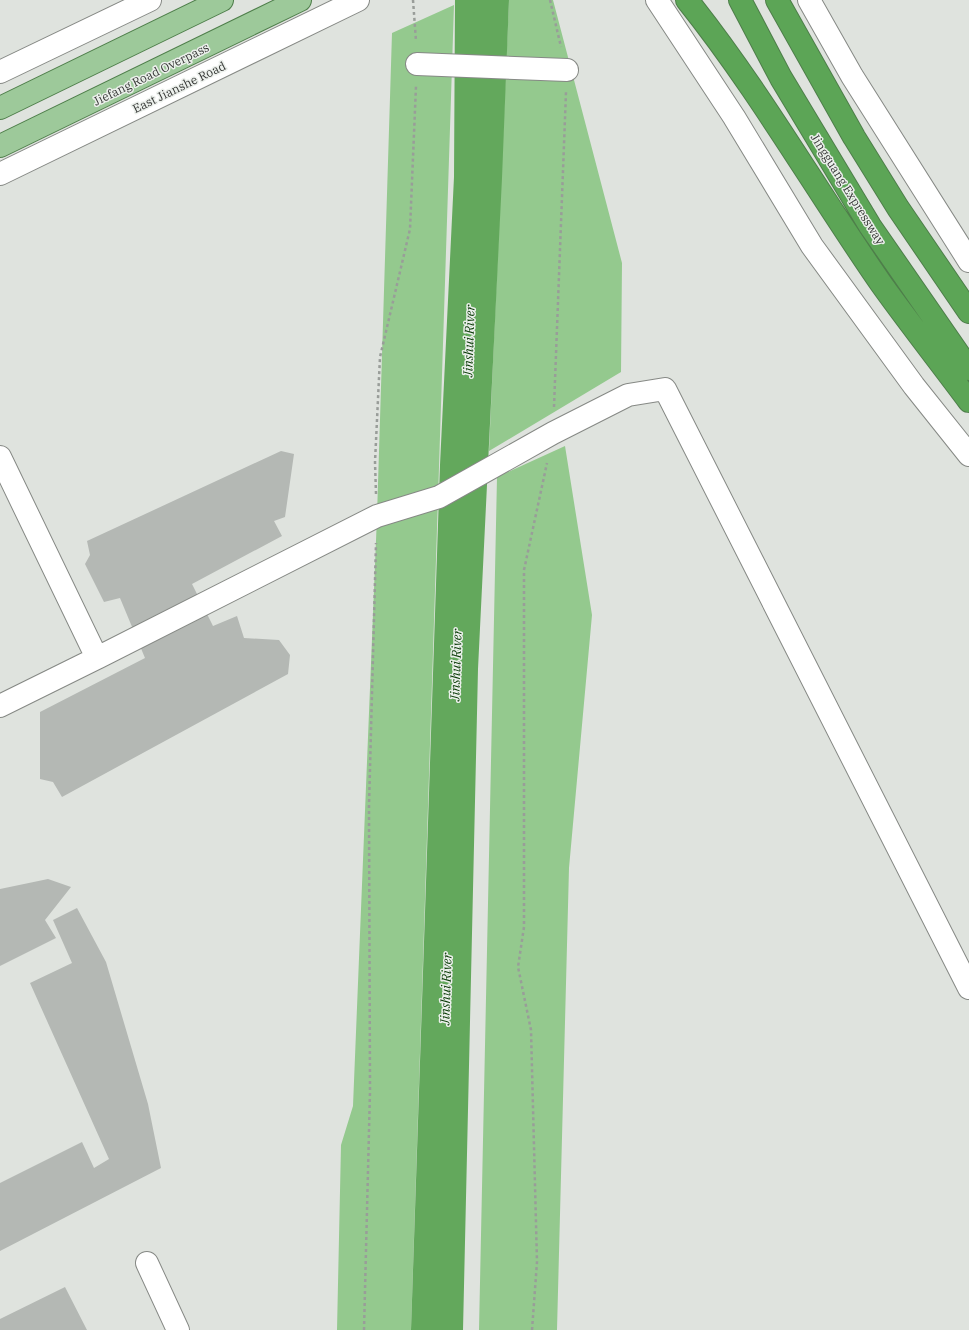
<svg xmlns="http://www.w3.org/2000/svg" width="969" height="1330" viewBox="0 0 969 1330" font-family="'IBM Plex Serif',serif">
  <rect width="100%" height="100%" fill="#dfe3de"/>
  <path fill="#94c98e" d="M509 0H553L622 263 621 372 489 451Z
    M454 5 411 1330H337L341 1145 353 1106 377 516 392 33Z
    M565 446 592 615 569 868 557 1330H479L497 477Z"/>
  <path fill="#63a85c" d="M455 0H509L502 178 478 669 463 1330H411L440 465 454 177Z"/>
  <path fill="#b4b8b4" d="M281 451 294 454 285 517 274 521 282 536 192 584 213 626 237 616 244 638 279 640 290 655 288 674 62 797 53 782 40 779V712L145 658 120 598 104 602 85 564 90 555 87 541Z
    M48 879 71 887 45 920 56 938 0 966V889Z
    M77 908 106 962 148 1104 161 1168 0 1251V1183L82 1142 94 1168 109 1159 30 983 72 963 53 920Z
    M65 1287 87 1330H0V1319Z"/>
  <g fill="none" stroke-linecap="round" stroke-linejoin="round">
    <defs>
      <path id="minor" d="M657 0 734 117 812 246 914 386 969 455
        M809 0 852 76 969 261
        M417 64 567 70
        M0 72 150 0
        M0 174 358 0
        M0 457 97 658 0 706
        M97 658 377 516 439 497 553 433 628 395 665 389 969 988
        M147 1263 178 1330"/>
      <path id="major" d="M0 108 222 0
        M0 146 300 0"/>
      <path id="highway" d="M687 0C759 90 816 190 882 285 910 324 940 362 969 401
        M740 0 781 78 870 226 969 369
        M777 0 854 137 898 208 969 312"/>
    </defs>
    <use href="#minor" stroke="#868985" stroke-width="24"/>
    <use href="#major" stroke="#4e7e4a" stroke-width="24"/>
    <use href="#highway" stroke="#4e7e4a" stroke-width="24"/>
    <path stroke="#999d99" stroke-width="2.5" stroke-dasharray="3 3" stroke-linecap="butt" d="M413 0 416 41
      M550 0 561 47
      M554 407 566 92
      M376 494 375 462 380 357 410 229 416 86
      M364 1330 370 1091 369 806 376 543
      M532 1330 537 1262 531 1030 518 967 524 927V570L547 463"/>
    <use href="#minor" stroke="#fff" stroke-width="22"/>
    <use href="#major" stroke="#9dc99a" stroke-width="22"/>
    <use href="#highway" stroke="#5ca556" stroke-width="22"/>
  </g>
  <g text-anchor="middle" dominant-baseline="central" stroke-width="3" stroke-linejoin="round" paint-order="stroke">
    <g font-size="12" fill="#353735" stroke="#ecf0ec">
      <text transform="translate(151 74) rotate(-26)">Jiefang Road Overpass</text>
      <text transform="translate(179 87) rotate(-26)">East Jianshe Road</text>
      <text transform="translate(848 189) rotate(58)">Jingguang Expressway</text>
    </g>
    <g font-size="13" font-style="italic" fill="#093b06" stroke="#ecf0ec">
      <text transform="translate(469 341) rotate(-88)">Jinshui River</text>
      <text transform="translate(456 665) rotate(-88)">Jinshui River</text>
      <text transform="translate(446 989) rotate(-88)">Jinshui River</text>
    </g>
  </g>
</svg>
